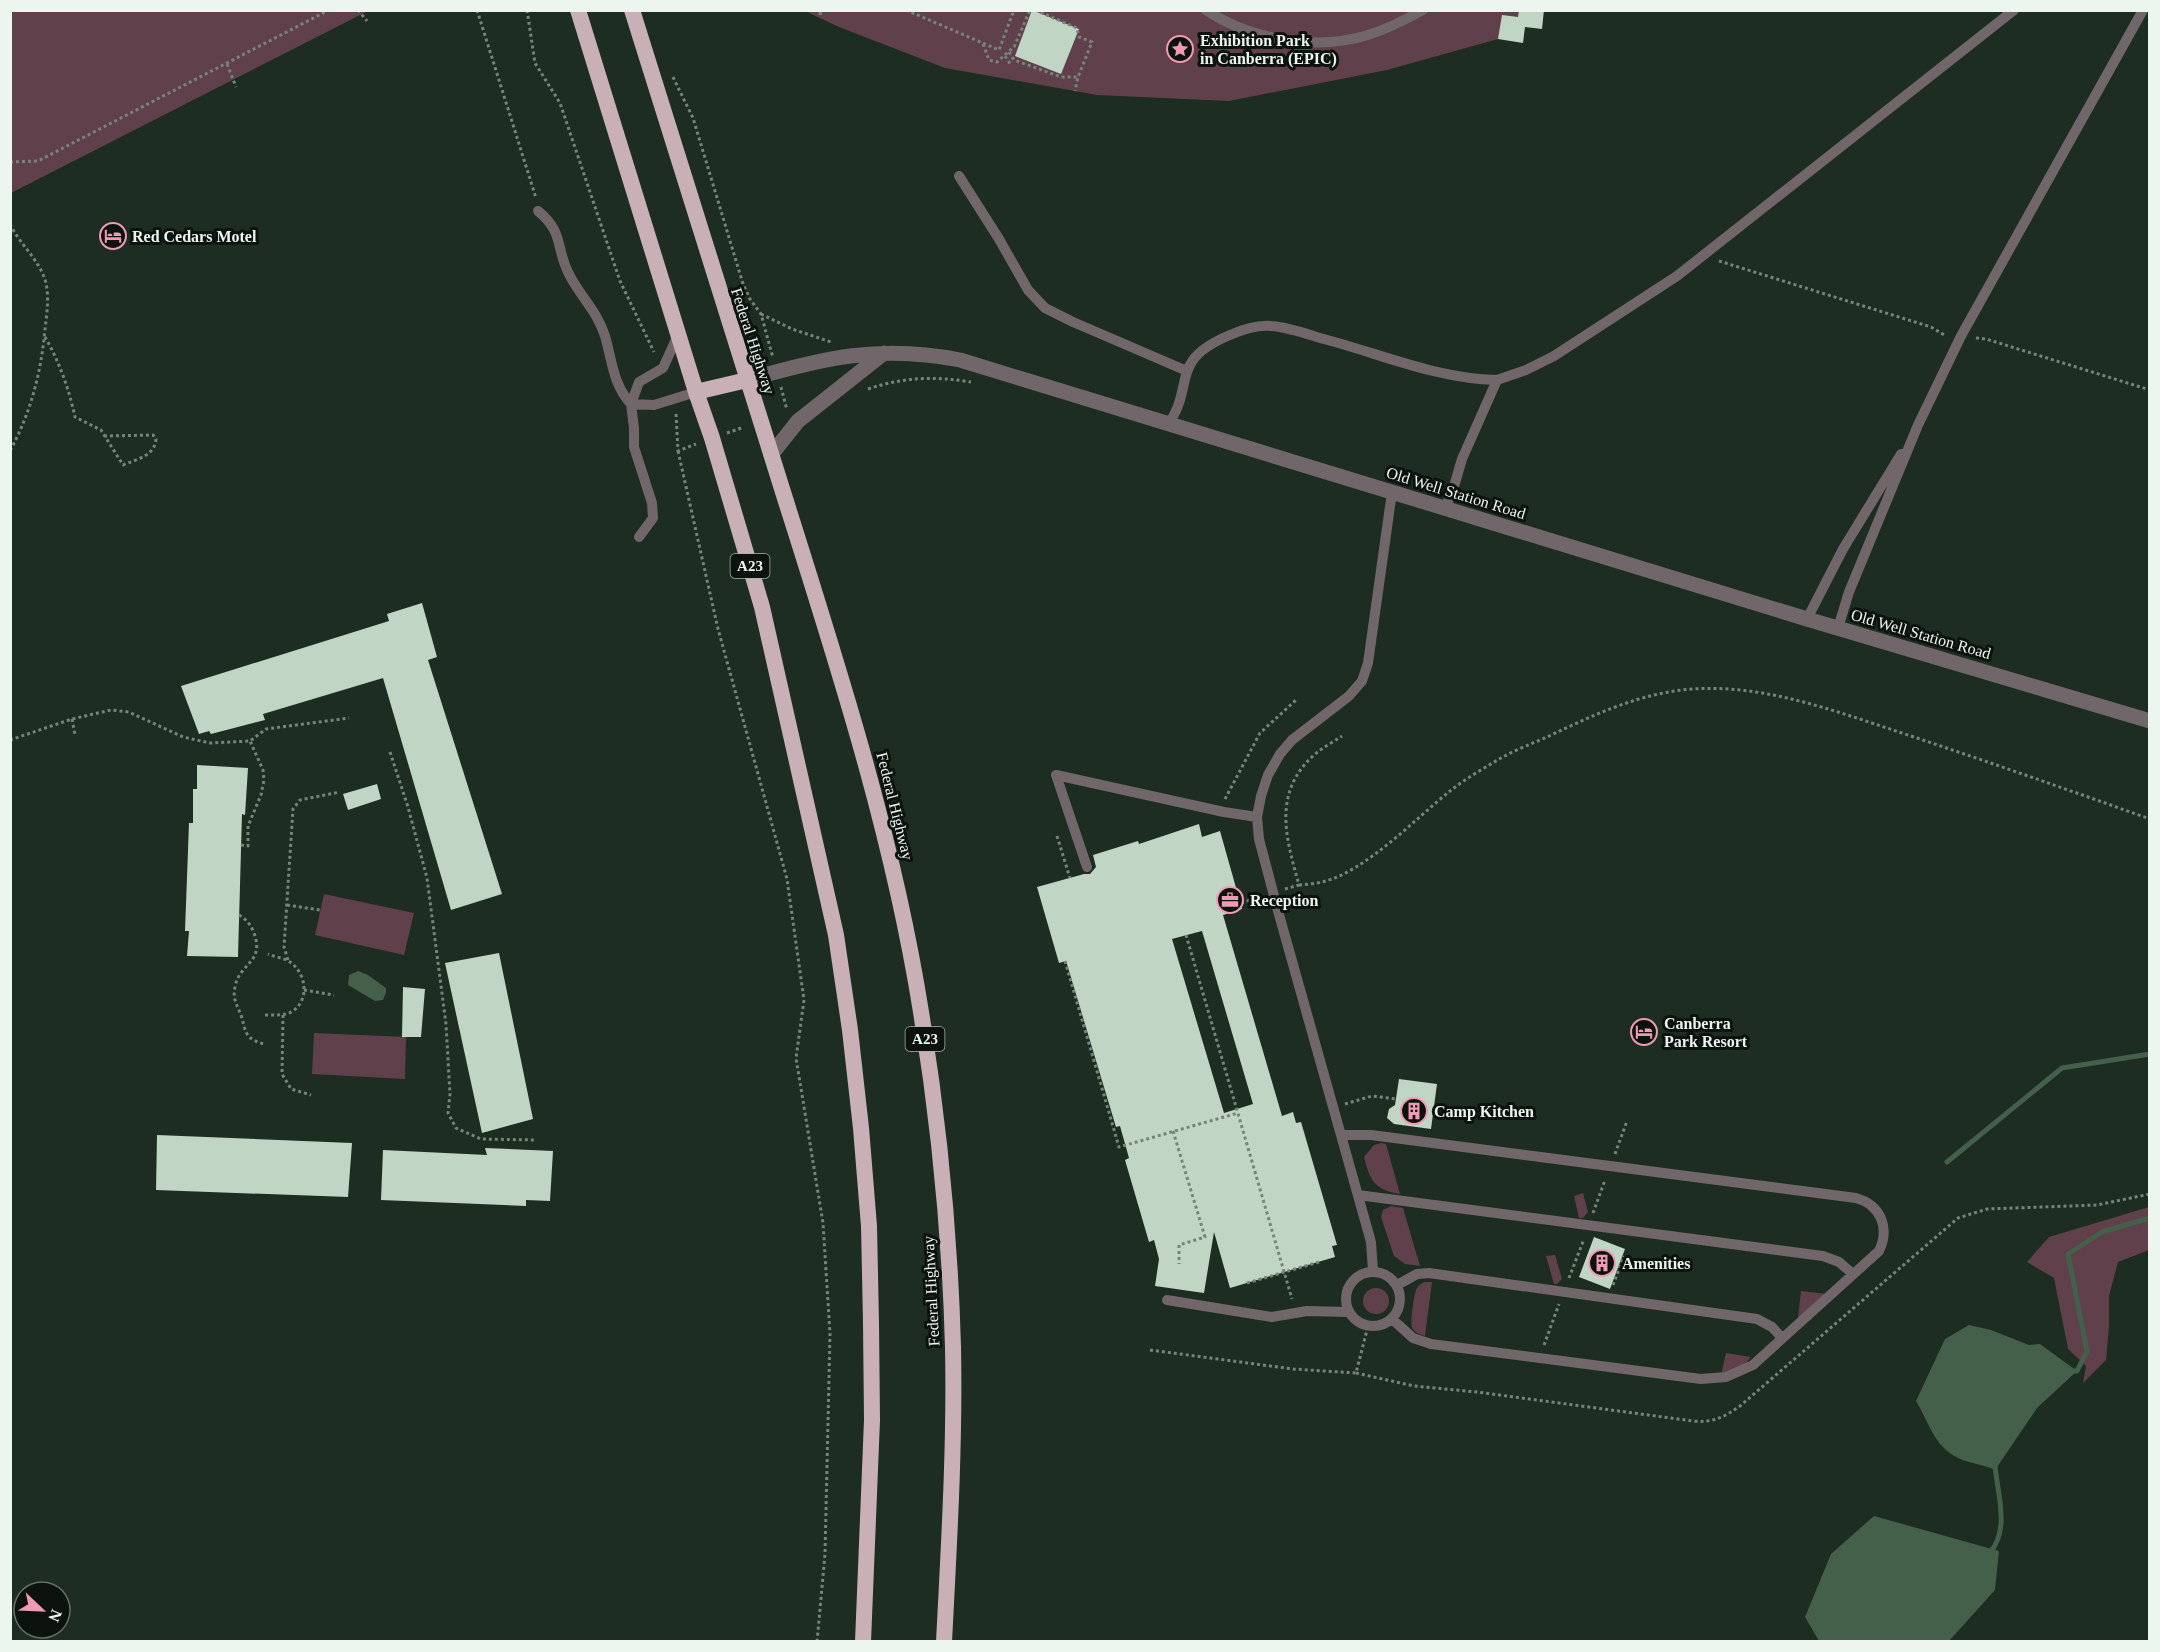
<svg xmlns="http://www.w3.org/2000/svg" width="2160" height="1652" viewBox="0 0 2160 1652" font-family="Georgia,serif">
  <rect width="100%" height="100%" fill="#1d2d21"/>
  <path fill="#60404a" d="M11 10H368V11L11 193Z
    M805 11H1537L1498 39 1387 70 1229 101 1097 95 945 68 839 27Z
    M324 894 414 913 404 955 315 935Z
    M314 1033 406 1037 405 1079 312 1074Z
    M1381 1143 1386 1144 1400 1194C1375 1190 1370 1181 1364 1157L1374 1145Z
    M1583 1193 1588 1212 1583 1218H1579L1574 1196Z
    M1391 1206 1403 1208 1420 1266 1405 1264 1394 1256 1381 1217 1383 1210Z
    M2149 1207V1250L2118 1262 2109 1296V1327L2106 1360 2083 1383 2086 1366 2068 1349 2054 1278 2027 1262 2049 1237Z
    M1555 1255 1562 1279 1557 1284H1554L1546 1256Z
    M1425 1282H1432L1425 1336C1420 1334 1415 1333 1412 1328 1410 1323 1414 1293 1417 1288 1420 1284 1420 1284 1425 1282Z
    M1363 1301a13 13 0 1 1 26 0a13 13 0 1 1-26 0Z
    M1801 1291 1827 1294 1801 1317H1798Z
    M1726 1353 1751 1357 1743 1366 1721 1375Z"/>
  <path fill="#44604a" d="M358 971 368 975 386 988V992L383 1000 375 1001 348 985 349 975Z
    M1969 1325 1991 1330 2029 1345 2040 1344 2077 1371 2037 1408 1995 1470C1983 1464 1970 1464 1958 1458 1933 1445 1930 1424 1916 1401L1945 1339Z
    M1874 1516 1999 1551 1995 1590 1949 1641H1819L1805 1617 1831 1554Z"/>
  <g fill="none" stroke-linecap="round" stroke-linejoin="round">
    <path stroke="#44604a" stroke-width="5" d="M1947 1162 2062 1068 2150 1054
      M2071 1371H2077L2087 1351 2068 1254 2102 1232 2150 1218
      M1989 1554C2011 1529 1997 1494 1995 1465"/>
  </g>
  <path fill="#c1d5c5" fill-rule="evenodd" d="M1032 10 1079 29 1061 74 1015 56Z
    M1519 10H1544L1542 29 1525 27 1523 43 1498 39 1502 15 1518 17Z
    M422 603 437 657 428 660 502 894 451 910 383 678 263 714 265 720 211 734 209 731 199 734 181 686 389 621 387 614Z
    M197 765 248 768 245 815 242 814 238 957 187 956 189 931H185L189 823H193V789H197Z
    M377 784 381 799 348 810 343 794Z
    M1199 824 1202 837 1220 831 1242 909 1223 915 1282 1116 1293 1112 1296 1123 1301 1122 1337 1245 1332 1246 1335 1257 1230 1288 1214 1232 1204 1293 1155 1286 1159 1259 1154 1240 1149 1242 1125 1160 1129 1158 1120 1126 1116 1127 1066 961 1059 963 1037 887 1084 874H1090L1096 867 1093 855 1138 841 1139 844ZM1202 931 1253 1104 1224 1113 1172 939Z
    M499 953 533 1119 482 1133 445 963Z
    M403 987 425 989 421 1037H402Z
    M1399 1079 1437 1084 1431 1129 1394 1124 1387 1118 1389 1109 1395 1105Z
    M157 1135 352 1143 348 1197 156 1190Z
    M485 1148 553 1151 550 1201 526 1200V1206L381 1200 383 1150 487 1155Z
    M1594 1237 1625 1249 1610 1289 1579 1277Z"/>
  <g fill="none" stroke-linecap="round" stroke-linejoin="round">
    <path stroke="#76847a" stroke-width="3" stroke-dasharray="3 3" stroke-linecap="butt" d="M358 10 367 21
      M477 10 536 198
      M527 10 535 63 560 103 620 281 654 352
      M906 10 999 50 1014 10
      M1035 10 1077 28 1079 37 1092 42 1078 77 1075 91
      M820 15 821 10
      M983 44 989 60 997 62 1014 47 1030 10
      M1009 52 1014 60 1061 77H1078
      M1005 56 1011 65
      M227 64 236 87
      M673 77 693 118 743 284 750 299 761 314 773 358
      M10 162 38 161 329 10
      M10 224C20 245 40 260 46 283 49 298 47 314 45 329 41 373 31 412 10 451
      M1719 261 1931 327 1946 336
      M761 314 792 329 831 342
      M45 337C59 361 69 389 75 417L101 430 123 465C137 459 155 456 156 439L153 435 104 436
      M1976 338 1986 339 2150 390
      M781 387 787 410
      M868 389C904 377 934 376 971 382
      M676 414 678 451 696 444
      M727 433 744 427
      M678 451 718 629 787 879 804 1000 796 1058 823 1223 830 1334 825 1554 817 1642
      M72 719 75 735
      M10 740 72 719 111 710 129 712 183 737 210 743 250 741 266 729 349 718
      M390 752 408 807 427 878 446 1024 450 1094 448 1113 456 1128 481 1139 536 1140
      M1225 799 1260 733 1296 700
      M1057 836 1070 878
      M241 845 248 846V826L261 795 264 780 263 770 250 741
      M1299 885C1307 884 1315 884 1322 882 1365 872 1415 819 1450 791 1465 779 1484 768 1501 758 1515 750 1531 744 1547 737 1593 715 1640 693 1692 689 1763 684 1832 710 1899 732 1983 760 2066 789 2150 819
      M1285 889 1299 885C1286 838 1272 793 1314 755 1322 748 1333 742 1342 736
      M1241 903 1259 897
      M287 905 320 910
      M239 915C246 919 251 925 254 933 265 963 239 963 235 987 232 1000 238 1006 242 1018 246 1035 247 1039 264 1044
      M1186 935 1292 1299
      M288 960 284 947 293 809 300 800 340 792
      M1065 961 1119 1147 1238 1113
      M304 990 334 995
      M265 1015C275 1015 285 1016 293 1011 310 999 306 973 290 962 284 958 275 957 268 954
      M283 1015 282 1074 291 1089 311 1095
      M1345 1104 1372 1096 1396 1099
      M1173 1131 1205 1237 1179 1245V1264
      M1615 1154 1627 1121
      M1593 1213 1605 1180
      M1569 1278 1584 1239
      M1247 1283 1319 1262
      M1613 1285 1624 1256
      M1544 1345 1559 1304
      M1150 1350 1293 1369 1356 1373 1368 1326
      M1356 1373 1414 1386 1477 1392 1693 1421C1712 1423 1725 1417 1740 1406L1958 1218 1987 1209 2097 1205 2150 1194"/>
    <path stroke="#716669" stroke-width="10" d="M1206 10C1251 40 1316 51 1368 35 1387 29 1405 20 1423 10
      M959 176 999 239 1028 290 1045 308 1073 322 1187 371
      M538 211C565 233 555 249 570 276 581 297 598 313 605 336 612 360 613 385 631 404L654 405 696 392
      M1169 424C1173 417 1177 410 1179 403 1184 389 1184 372 1193 360 1206 342 1249 324 1271 326 1287 327 1304 333 1320 338 1379 353 1436 379 1497 380
      M1445 508 1453 490 1462 459 1497 380 1526 370 1554 356 1677 276 2014 10
      M639 537 653 518 652 503 634 447V428L631 404 639 382 663 368 678 335
      M1807 619 1843 549 1901 454
      M1838 628 1849 592 1918 425 1961 336 2143 10
      M1087 867 1056 775 1224 812 1257 817
      M1341 1135H1371L1856 1198C1881 1205 1890 1228 1879 1251L1753 1365 1726 1377 1701 1379 1431 1344 1413 1338 1392 1319
      M1358 1195 1823 1256 1839 1262 1853 1274
      M1373 1271 1371 1242 1278 911 1259 839 1257 817 1261 796 1268 775 1280 754 1292 740 1349 696 1362 681 1368 663 1392 492
      M1346 1299a27 27 0 1 1 54 0a27 27 0 1 1-54 0Z
      M1397 1285 1417 1274 1429 1273 1757 1319 1772 1327 1782 1338
      M1167 1300 1272 1317 1307 1311 1349 1312"/>
    <path stroke="#716669" stroke-width="15" d="M747 380C823 358 880 344 960 360L1807 619 2150 721
      M771 455 798 421 884 353"/>
    <path stroke="#c8b0b6" stroke-width="16" d="M578 10 696 392 712 438 762 607 836 935 850 1030 861 1128 869 1226 871 1323 872 1420 863 1642
      M632 10C682 171 732 332 783 492 837 663 893 835 921 1012 939 1123 950 1235 953 1347 955 1445 949 1544 944 1642
      M696 392 747 380"/>
  </g>
  <defs>
    <symbol id="sight-ring" viewBox="-11 -11 22 22"><circle r="9.5" fill="#0c130e" stroke="#f09ab6" stroke-width="1.5"/><path d="M0-6L1.8-2.2L6-1.7L2.9 1.2L3.7 5.4L0 3.3L-3.7 5.4L-2.9 1.2L-6-1.7L-1.8-2.2Z" fill="#f09ab6"/></symbol>
    <symbol id="hotel-ring" viewBox="-11 -11 22 22"><circle r="9.5" fill="#0c130e" stroke="#f09ab6" stroke-width="1.5"/><path d="M-6-4.5h1.5V1H6V5H4.5V3h-9V5H-6ZM-4 0a1.8 1.8 0 1 1 3.6 0ZM.5 0V-2.5h3Q6-2.5 6 0Z" fill="#f09ab6"/></symbol>
    <symbol id="office-ring" viewBox="-11 -11 22 22"><circle r="9.5" fill="#0c130e" stroke="#f09ab6" stroke-width="1.5"/><path d="M-6-3h4V-5.5h4V-3h4V5H-6ZM-1-4.5V-3h2v-1.5ZM-6 0V1H6V0Z" fill="#f09ab6"/></symbol>
    <symbol id="building-ring" viewBox="-11 -11 22 22"><circle r="9.5" fill="#0c130e" stroke="#f09ab6" stroke-width="1.5"/><path d="M-4-6H4V6H1V3H-1V6H-4ZM-2.5-4.3h1.7v1.8h-1.7ZM.8-4.3h1.7v1.8H.8ZM-2.5-1h1.7V.8h-1.7ZM.8-1h1.7V.8H.8Z" fill="#f09ab6"/></symbol>
  </defs>
  <g fill-rule="evenodd">
    <use href="#sight-ring" x="1165" y="34" width="30" height="30"/>
    <use href="#hotel-ring" x="98" y="221" width="30" height="30"/>
    <use href="#office-ring" x="1215" y="885" width="30" height="30"/>
    <use href="#hotel-ring" x="1629" y="1017" width="30" height="30"/>
    <use href="#building-ring" x="1399" y="1096" width="30" height="30"/>
    <use href="#building-ring" x="1587" y="1248" width="30" height="30"/>
  </g>
  <g text-anchor="middle" dominant-baseline="central" stroke-width="6" stroke-linejoin="round" paint-order="stroke">
    <g fill="#0c130e" stroke="#a9b2ab" stroke-width="1.5">
      <rect x="730.5" y="554" width="39" height="24" rx="4.5"/>
      <rect x="905.5" y="1027" width="39" height="24" rx="4.5"/>
    </g>
    <g font-size="15" font-weight="bold" fill="#ecf6ee">
      <text x="750" y="566">A23</text>
      <text x="925" y="1039">A23</text>
    </g>
    <g font-size="16" font-weight="bold" fill="#ecf6ee" stroke="#0c130e" text-anchor="start">
      <text x="1200" y="40">Exhibition Park<tspan x="1200" dy="18">in Canberra (EPIC)</tspan></text>
      <text x="132" y="236">Red Cedars Motel</text>
      <text x="1250" y="900">Reception</text>
      <text x="1664" y="1023">Canberra<tspan x="1664" dy="18">Park Resort</tspan></text>
      <text x="1434" y="1111">Camp Kitchen</text>
      <text x="1622" y="1263">Amenities</text>
    </g>
    <g font-size="16" fill="#ecf6ee" stroke="#0c130e">
      <text transform="translate(753 341) rotate(72)">Federal Highway</text>
      <text transform="translate(1456 493) rotate(17)">Old Well Station Road</text>
      <text transform="translate(1921 634) rotate(16)">Old Well Station Road</text>
      <text transform="translate(895 806) rotate(76)">Federal Highway</text>
      <text transform="translate(931 1291) rotate(-93)">Federal Highway</text>
    </g>
  </g>
  <rect width="2160" height="1652" fill="none" stroke="#ecf6ee" stroke-width="24"/>
  <g transform="translate(42 1610) rotate(113)"><circle r="28" fill="#0c130e" stroke="#666e68" stroke-width="1.5"/>
  <path d="M0-4.5L10 22L0 15L-10 22Z" fill="#f09ab6"/>
  <text y="-9" font-size="16" font-weight="bold" text-anchor="middle" fill="#ecf6ee">N</text>
  </g>
</svg>
